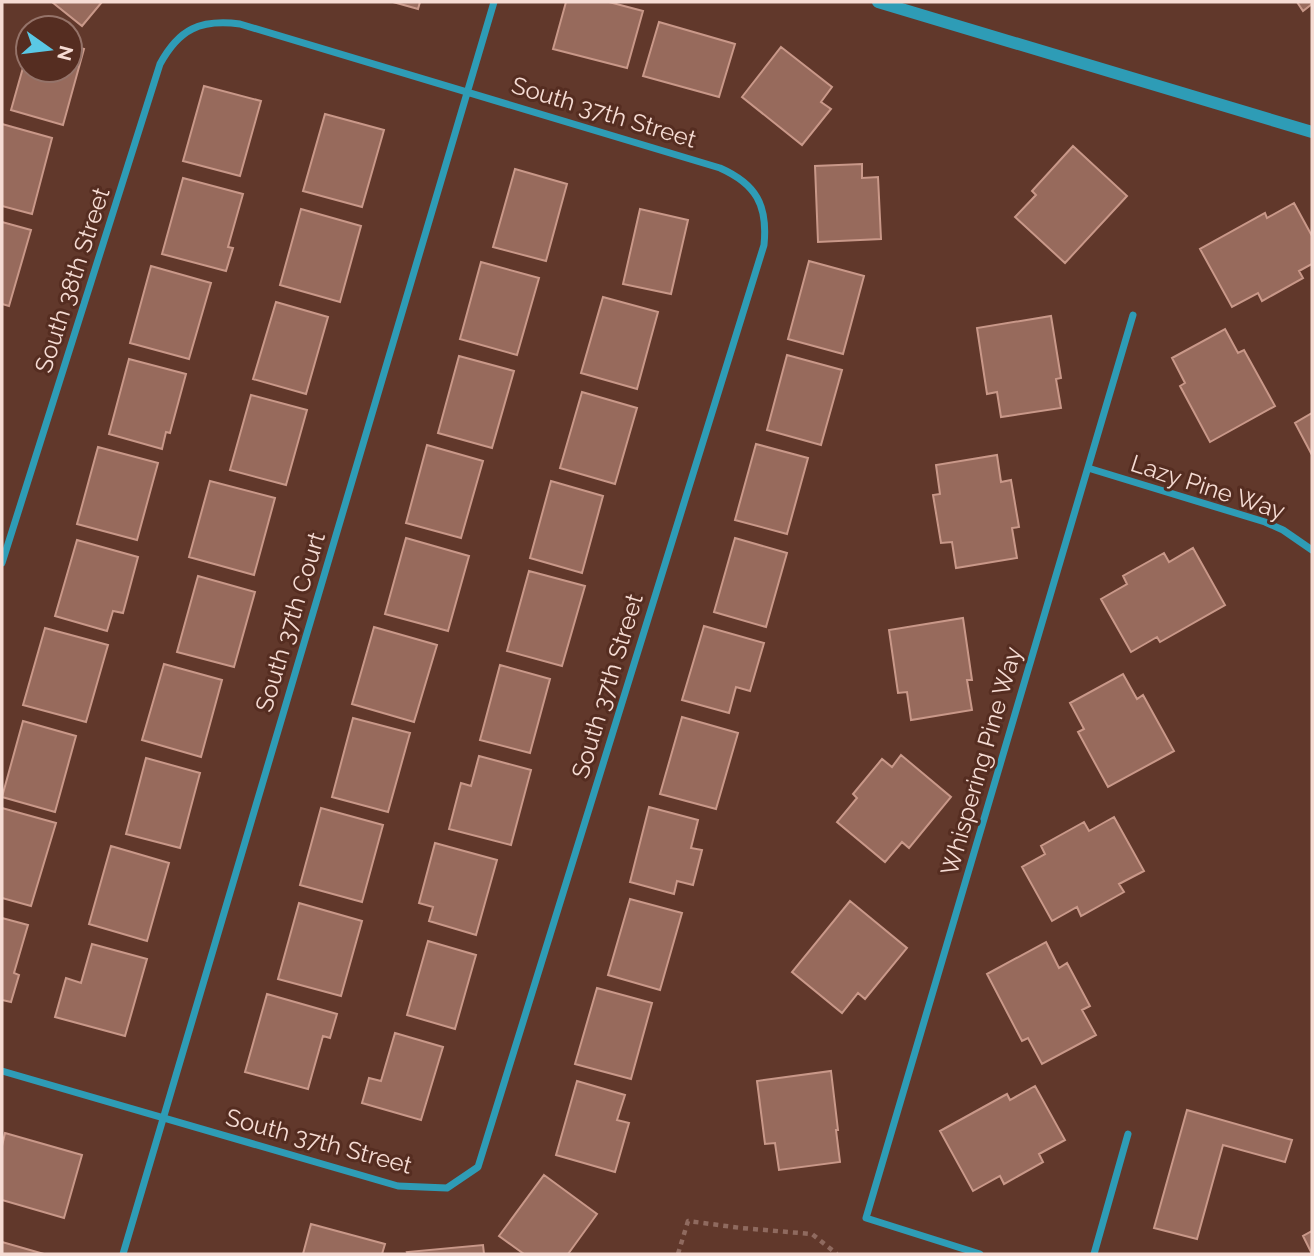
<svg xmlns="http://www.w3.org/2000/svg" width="1314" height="1256" viewBox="0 0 1314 1256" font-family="Raleway,sans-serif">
  <rect width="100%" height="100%" fill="#61382b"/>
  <path fill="#976a5c" stroke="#c99889" stroke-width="2" d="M52 2H102L82 26Z
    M393 2H420L418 9Z
    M566 2H609L643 11 627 68 553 49Z
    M1297 2H1312V4L1303 11Z
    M659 22 735 44 719 97 643 76Z
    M70 45 84 49 63 125 11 110 28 50V70H70Z
    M781 47 832 87 821 102 831 109 802 145 742 97Z
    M204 86 261 101 240 176 183 161Z
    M325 114 384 130 362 207 303 191Z
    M2 124 52 138 32 214 2 206Z
    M1073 146 1127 196 1065 263 1015 217 1036 195 1032 191Z
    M862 164V178L878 177 881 239 818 242 815 166Z
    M515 169 567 184 546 261 493 247Z
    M183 178 243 194 228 247 233 248 226 271 162 254Z
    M1294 203 1312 236V264L1299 271 1303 278 1262 301 1258 293 1232 307 1200 249 1265 213 1267 218Z
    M301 209 361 226 340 302 280 285Z
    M640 209 688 220 671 294 623 284Z
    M2 222 31 230 9 306 2 304Z
    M809 261 864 276 843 354 788 339Z
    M481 262 539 278 517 355 460 339Z
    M151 266 211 283 189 359 130 343Z
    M603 297 658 312 637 389 581 373Z
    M276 302 328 317 306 394 253 379Z
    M1051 316 1061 378 1056 379 1061 408 1001 417 997 392 987 394 977 328Z
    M1225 329 1238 353 1244 350 1275 406 1210 442 1180 386 1185 383 1172 358Z
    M787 355 842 370 821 445 767 430Z
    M459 356 514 371 492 448 438 433Z
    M129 359 186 374 170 433 166 432 162 449 109 434Z
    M582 392 637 408 615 484 560 468Z
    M251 395 307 410 286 485 230 470Z
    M1312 413V455L1295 423Z
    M756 444 808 458 787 534 735 520Z
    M427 445 483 461 461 538 406 523Z
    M98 447 158 463 137 540 77 524Z
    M997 455 1001 482 1011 480 1019 527 1012 528 1017 558 956 568 952 542 941 543 933 495 940 494 936 465Z
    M210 481 275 498 254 575 189 557Z
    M551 481 603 496 582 573 530 558Z
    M406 538 469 556 448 631 385 614Z
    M735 538 787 553 766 627 714 612Z
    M77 540 138 557 123 613 113 611 107 631 55 616Z
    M1193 548 1225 605 1160 642 1157 637 1131 652 1101 599 1127 584 1123 576 1164 553 1169 562Z
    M529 571 585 586 562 666 507 651Z
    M198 576 255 592 234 667 177 652Z
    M963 618 972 680H967L972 710 911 720 907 692 898 693 889 630Z
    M704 626 764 643 750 691 736 687 729 713 682 700Z
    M374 627 437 645 414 722 352 704Z
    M45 628 108 645 86 722 23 705Z
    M164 664 222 680 201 757 142 740Z
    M500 665 550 679 530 753 480 740Z
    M1123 674 1137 699 1143 695 1174 751 1108 787 1078 732 1084 729 1070 703Z
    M682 717 738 733 716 809 660 794Z
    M353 718 410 733 388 812 332 797Z
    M23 721 76 736 55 812 2 797Z
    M901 755 951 797 909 848 902 842 885 862 837 822 857 798 853 794 882 759 892 767Z
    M479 756 531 770 511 845 449 829 461 783 471 786Z
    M146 758 200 773 180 848 126 834Z
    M649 807 698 820 691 848 702 850 693 885 677 881 674 894 630 882Z
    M2 808 56 823 31 906 2 898Z
    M321 808 383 825 362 902 300 885Z
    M1114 817 1144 871 1119 884 1124 892 1081 916 1077 907 1052 921 1022 867 1045 854 1041 846 1084 822 1089 831Z
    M435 843 497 860 476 935 429 921 433 907 419 903Z
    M111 846 169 863 147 941 89 924Z
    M630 899 682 913 660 990 608 975Z
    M850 901 907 948 865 999 858 993 842 1013 792 972Z
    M299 903 362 921 341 996 278 979Z
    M2 918 28 925 14 973 19 975 11 1002 2 1000Z
    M428 941 476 955 455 1029 407 1015Z
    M1046 942 1059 968 1067 963 1090 1006 1082 1010 1096 1035 1042 1064 1028 1038 1022 1041 987 974Z
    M92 944 147 959 125 1036 55 1017 66 978 81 983Z
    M597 988 652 1003 631 1079 575 1064Z
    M267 994 337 1014 330 1038 323 1036 308 1089 245 1072Z
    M395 1033 443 1047 421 1120 362 1103 369 1078 381 1081Z
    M831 1071 838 1130H836L840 1162 779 1170 775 1143 765 1144 757 1081Z
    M577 1081 625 1095 617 1120 629 1123 615 1172 556 1155Z
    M1035 1086 1065 1140 1039 1154 1043 1162 1004 1184 1000 1176 973 1191 940 1131 1007 1094 1010 1100Z
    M1187 1110 1292 1140 1285 1162 1223 1145 1197 1239 1154 1228Z
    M5 1133 82 1155 64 1218 2 1200V1146Z
    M544 1175 597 1214 568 1254H524L499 1236Z
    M311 1224 385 1244 382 1254H303Z
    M1312 1231V1254L1303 1236Z
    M2 1242 44 1254H2Z
    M483 1245 484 1254H408L407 1252Z"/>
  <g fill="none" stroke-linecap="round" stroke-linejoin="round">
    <path stroke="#8f6a5f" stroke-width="4.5" stroke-dasharray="5 5" stroke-linecap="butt" d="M678 1254 688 1221 741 1228 812 1234 837 1254"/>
    <path stroke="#2e9cb6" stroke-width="7" d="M1088 468 1265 522 1283 530 1312 550
      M2 563 160 64C179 29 200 19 240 24L720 168C756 184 768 205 764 245L478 1167 447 1188 398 1186 2 1071
      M123 1254 494 2
      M980 1254 866 1218 1133 315
      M1094 1254 1128 1134"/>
    <path stroke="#2e9cb6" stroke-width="12" d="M878 2 1312 132"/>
  </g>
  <g text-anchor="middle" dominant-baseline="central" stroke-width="6" stroke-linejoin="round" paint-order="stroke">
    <g font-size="24" fill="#f6dcd4" stroke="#552d21">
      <text transform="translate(604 112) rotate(17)">South 37th Street</text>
      <text transform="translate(72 280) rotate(-72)">South 38th Street</text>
      <text transform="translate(1208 487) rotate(18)">Lazy Pine Way</text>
      <text transform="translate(290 622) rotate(-73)">South 37th Court</text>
      <text transform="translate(607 686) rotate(-73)">South 37th Street</text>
      <text transform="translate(981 761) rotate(-74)">Whispering Pine Way</text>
      <text transform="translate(319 1141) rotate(15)">South 37th Street</text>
    </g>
  </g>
  <rect width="1314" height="1256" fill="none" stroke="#f6dcd4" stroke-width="7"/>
  <g transform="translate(49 49) rotate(104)"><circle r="33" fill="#552d21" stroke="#957369" stroke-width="2"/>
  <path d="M0-5L12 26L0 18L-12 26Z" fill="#5ac8e5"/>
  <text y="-10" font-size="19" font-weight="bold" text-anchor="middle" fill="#f6dcd4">N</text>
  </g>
</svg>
